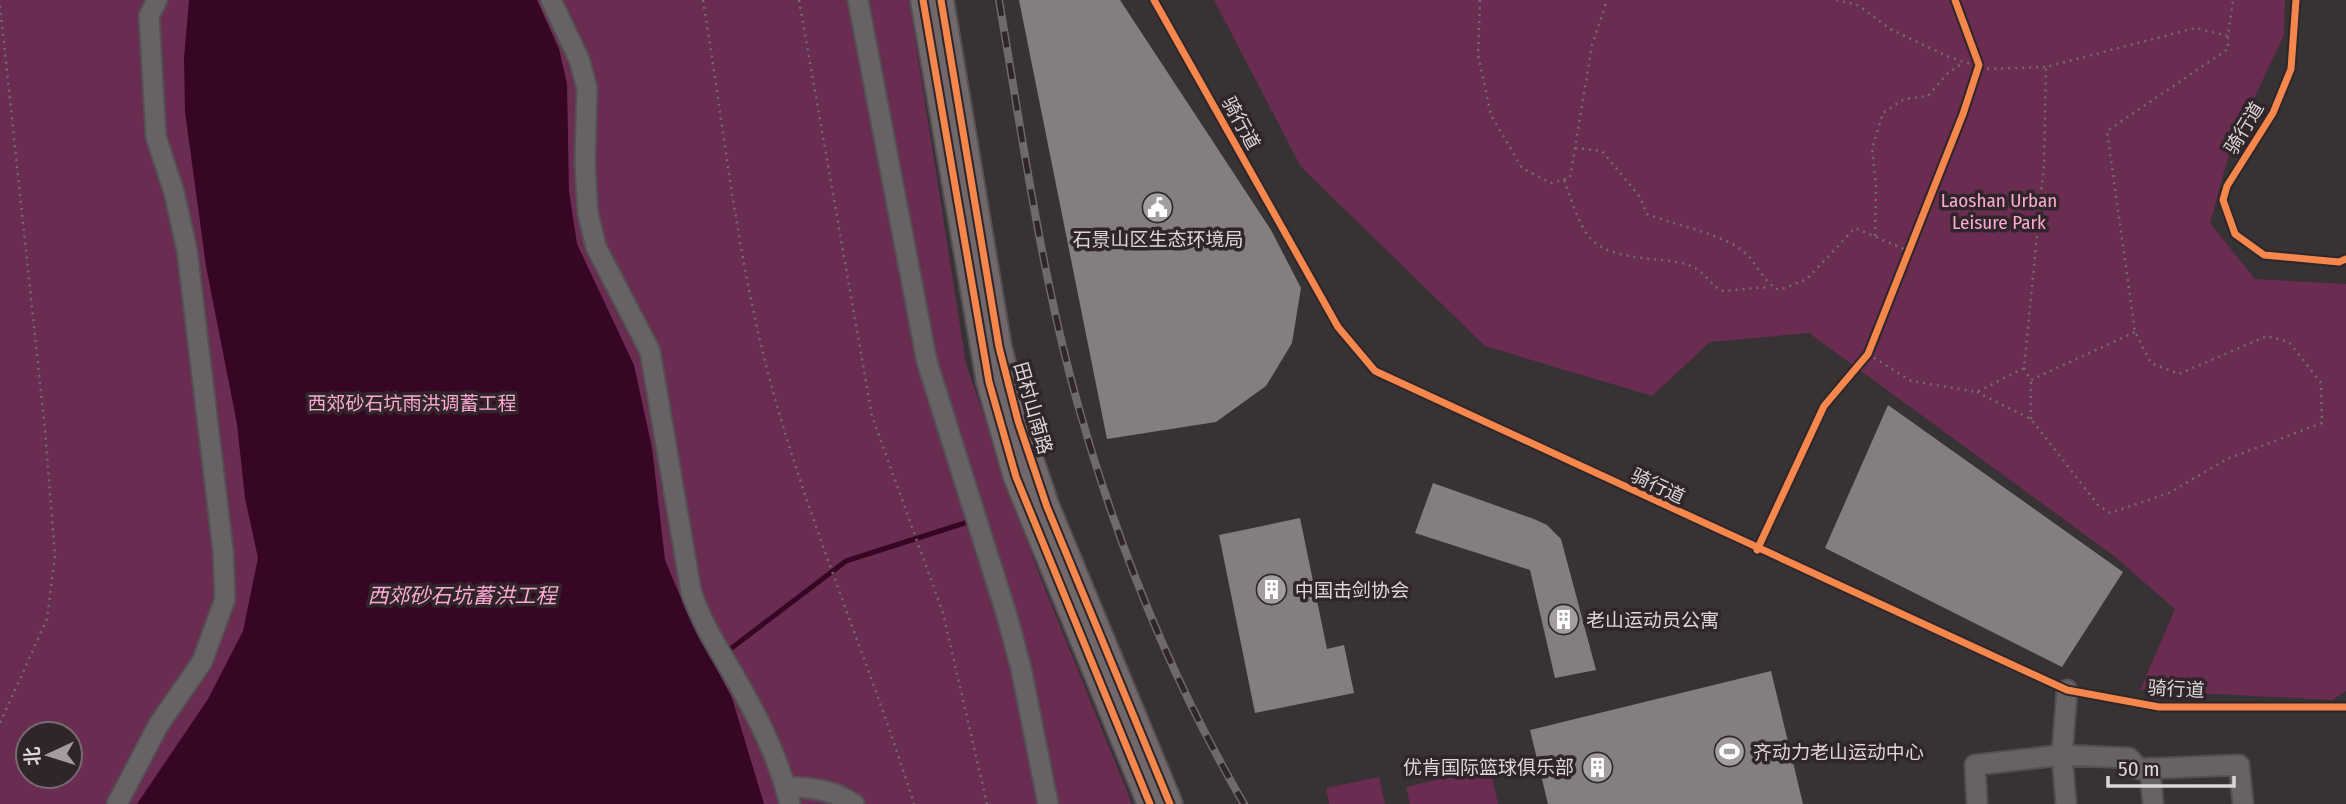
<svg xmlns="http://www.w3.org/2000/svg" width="2346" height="804" viewBox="0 0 2346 804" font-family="'Fira Sans Condensed','Noto Sans SC',sans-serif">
  <rect width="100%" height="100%" fill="#373234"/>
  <path fill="#6a2c50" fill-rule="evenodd" d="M0 0H909L966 364 1037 569 1132 804H0ZM28 734H70V776H28Z
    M1214 0H2285L2284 35 2231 147 2210 223 2255 279 2346 284V691L2332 700 2140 690 2175 609 2114 556 1809 333 1710 342 1652 396 1485 346 1301 167Z
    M1490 767 1498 804H1410L1406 787Z
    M1379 777 1385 804H1329L1326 788Z"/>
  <path fill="#370625" d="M189 0H537L559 49 567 84 569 191 577 244 634 365 652 448 665 560 685 608 732 698 764 804H137L208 699 243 631 258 558 245 498 237 424 206 266 185 112 184 58Z"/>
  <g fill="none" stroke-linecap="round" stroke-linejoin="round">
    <path stroke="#370625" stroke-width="5" d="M708 666 846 561 968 522"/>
  </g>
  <path fill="#837e80" d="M1019 0H1120L1271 230 1301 288 1292 343 1266 386 1216 422 1107 439Z
    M1888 405 2123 572 2062 667 1825 548Z
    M1433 483 1534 519 1547 525 1561 539 1596 670 1555 678 1530 570 1415 533Z
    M1300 518 1327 649 1344 645 1354 693 1255 713 1219 535Z
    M1771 671 1803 804H1548L1530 730Z"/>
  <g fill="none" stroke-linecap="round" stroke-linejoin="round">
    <defs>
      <path id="minor" d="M551 0 579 59 587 88 585 163 588 214 596 247 650 351 691 591C704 631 727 661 746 697 764 729 781 768 790 804
        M858 0 927 362 1007 616 1021 668 1048 804
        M2150 768 2153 804
        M785 787C810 787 834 790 854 804
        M117 804 159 724 202 662 225 599 223 550 187 250 174 192 156 137 149 16 157 0
        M1977 804 1975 765 2062 755 2129 758 2139 769 2239 765 2243 804
        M2066 804 2062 755 2067 690"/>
      <path id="major" d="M923 0 989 382 1016 477 1150 804
        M941 0 999 347 1018 421 1047 507 1170 804"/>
    </defs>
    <use href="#minor" stroke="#544f52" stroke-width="23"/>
    <use href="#major" stroke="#544f52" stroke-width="28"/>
    <path stroke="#6f6c6d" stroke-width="2.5" stroke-dasharray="2 5" stroke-linecap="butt" d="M703 0C725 135 738 271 776 402 815 539 872 669 914 804
      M799 0 872 416 943 613 987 804
      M1480 0 1478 55 1491 115 1522 168 1551 183 1570 178 1592 45 1607 0
      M1836 0 1858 5 1890 29 1949 57 1985 69 2046 67
      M0 6 45 430 55 556 47 619 0 723
      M1575 148 1602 151 1640 197 1647 214C1672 224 1719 234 1739 248 1757 260 1761 281 1779 290L1807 279 1855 228 1911 252
      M1564 180C1585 238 1586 252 1650 259 1664 260 1680 261 1693 267 1705 273 1711 285 1722 291L1768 287
      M1875 236 1876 185 1872 149 1883 113 1904 99 1928 96 1947 74 1964 62
      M1868 354 1911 381 1977 392 2024 368 2044 164 2046 67 2195 28 2228 36 2233 0
      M2024 368 2031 380 2135 332
      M1977 392 2031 419 2098 505 2110 513 2169 493 2227 459 2322 423 2321 383 2289 342 2267 336 2179 374 2151 363 2135 332 2107 131 2228 49V36
      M2031 419V380"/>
    <use href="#minor" stroke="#676264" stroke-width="19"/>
    <use href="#major" stroke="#71686c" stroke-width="24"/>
    <defs>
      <path id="rail" d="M999 0C1022 135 1041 273 1078 405 1117 544 1171 679 1244 804"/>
    </defs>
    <use href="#rail" stroke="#6d6a6b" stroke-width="8"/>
    <use href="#rail" stroke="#30262a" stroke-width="5" stroke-dasharray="16" stroke-linecap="butt"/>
    <defs>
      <path id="cycleway" d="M923 0 989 382 1016 477 1150 804
        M941 0 999 347 1018 421 1047 507 1170 804
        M1154 0 1338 327 1375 371 2067 690 2159 707H2346
        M2296 0 2291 69 2273 113 2227 186 2223 200 2235 234 2264 255 2339 262 2346 259
        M1757 550 1824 406 1868 354 1963 114 1979 65 1955 0"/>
    </defs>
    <use href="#cycleway" stroke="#30262a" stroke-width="11"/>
    <use href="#cycleway" stroke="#f5874c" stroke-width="7"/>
  </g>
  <defs>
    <symbol id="civic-disc" viewBox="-11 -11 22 22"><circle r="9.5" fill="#a39d9f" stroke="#30262a"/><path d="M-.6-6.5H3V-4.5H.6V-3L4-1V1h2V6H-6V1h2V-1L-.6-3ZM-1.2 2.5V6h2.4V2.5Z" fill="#fff"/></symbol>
    <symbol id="building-disc" viewBox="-11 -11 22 22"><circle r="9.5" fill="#a39d9f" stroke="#30262a"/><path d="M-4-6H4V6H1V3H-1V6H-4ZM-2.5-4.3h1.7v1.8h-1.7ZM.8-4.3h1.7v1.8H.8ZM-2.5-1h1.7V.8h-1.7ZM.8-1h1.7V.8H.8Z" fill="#fff"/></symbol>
    <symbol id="stadium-disc" viewBox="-11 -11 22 22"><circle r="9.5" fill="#a39d9f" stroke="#30262a"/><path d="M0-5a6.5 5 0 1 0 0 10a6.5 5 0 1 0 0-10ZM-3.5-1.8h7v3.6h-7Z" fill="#fff"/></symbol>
  </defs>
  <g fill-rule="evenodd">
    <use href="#civic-disc" x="1140" y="190" width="35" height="35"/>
    <use href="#building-disc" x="1254" y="572" width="35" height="35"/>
    <use href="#building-disc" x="1546" y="602" width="35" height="35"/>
    <use href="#stadium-disc" x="1712" y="734" width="35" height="35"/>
    <use href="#building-disc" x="1580" y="750" width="35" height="35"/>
  </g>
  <g text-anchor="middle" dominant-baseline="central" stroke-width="7" stroke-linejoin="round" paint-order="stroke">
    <g font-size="19" fill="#ddd6d9" stroke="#30262a">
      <text transform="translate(1241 123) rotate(61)">骑行道</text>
      <text transform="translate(2244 128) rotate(-59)">骑行道</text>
      <text transform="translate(1033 408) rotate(74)">田村山南路</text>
      <text transform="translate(1658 486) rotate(25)">骑行道</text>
      <text transform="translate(2176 689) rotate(3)">骑行道</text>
    </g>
    <g font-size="19" fill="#fda7d3" stroke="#30262a">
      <text x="1999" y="200">Laoshan Urban<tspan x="1999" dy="22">Leisure Park</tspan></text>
      <text x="412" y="403">西郊砂石坑雨洪调蓄工程</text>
    </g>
    <g font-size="19" fill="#ddd6d9" stroke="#30262a" text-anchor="start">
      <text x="1158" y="239" text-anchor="middle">石景山区生态环境局</text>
      <text x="1295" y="590">中国击剑协会</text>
      <text x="1586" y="620">老山运动员公寓</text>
      <text x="1753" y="752">齐动力老山运动中心</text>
      <text x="1574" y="767" text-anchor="end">优肯国际篮球俱乐部</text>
    </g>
    <g font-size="21" font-style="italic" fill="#fea9d5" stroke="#30262a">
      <text x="462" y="596">西郊砂石坑蓄洪工程</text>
    </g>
  </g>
  <g transform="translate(49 755) rotate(266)"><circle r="33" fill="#30262a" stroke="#756c70" stroke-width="2"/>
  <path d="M0-5L12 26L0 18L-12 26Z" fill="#a39d9f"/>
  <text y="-10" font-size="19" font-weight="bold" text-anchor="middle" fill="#ddd6d9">北</text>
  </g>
  <path d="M2108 776v10h126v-10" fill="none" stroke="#ddd6d9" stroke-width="3.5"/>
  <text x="2118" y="776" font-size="21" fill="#ddd6d9" stroke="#30262a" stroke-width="5" paint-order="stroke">50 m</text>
</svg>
